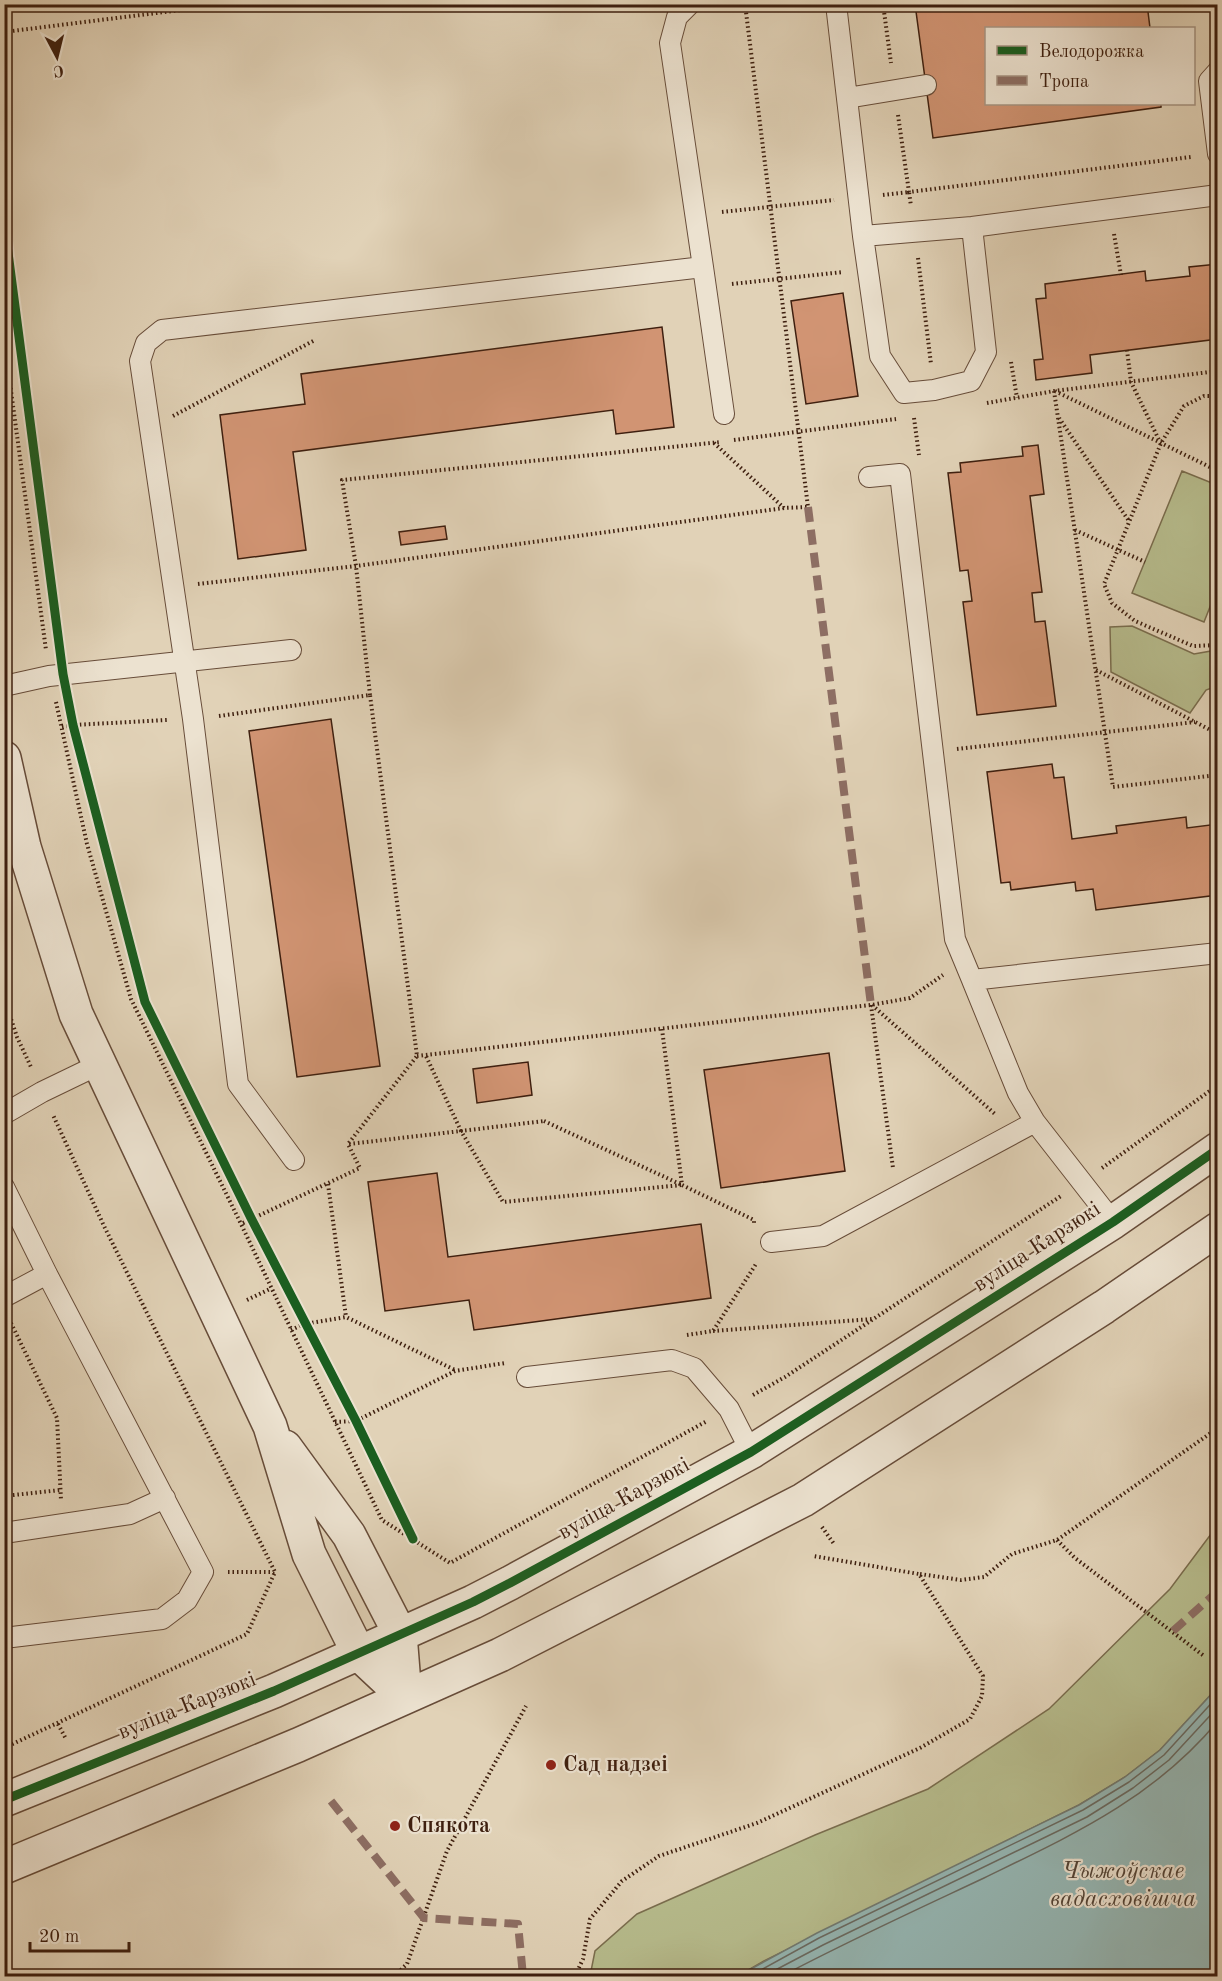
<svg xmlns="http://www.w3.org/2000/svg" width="1222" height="1981" viewBox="0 0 1222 1981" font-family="'Old Standard TT',serif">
  <rect width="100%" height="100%" fill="#e1d2b7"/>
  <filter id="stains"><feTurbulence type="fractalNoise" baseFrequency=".00333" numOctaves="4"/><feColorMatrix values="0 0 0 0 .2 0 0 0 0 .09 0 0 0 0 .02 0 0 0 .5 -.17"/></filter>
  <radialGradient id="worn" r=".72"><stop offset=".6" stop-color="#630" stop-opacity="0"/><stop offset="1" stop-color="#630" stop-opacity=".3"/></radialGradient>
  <path fill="#b6bb8c" stroke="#7a6d4e" stroke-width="1.5" d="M1182 471 1217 485V589L1204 622 1132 593Z
    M1132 626 1194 654 1217 650V686L1206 690 1190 713 1111 672 1110 627Z
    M1217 1526V1688L1160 1750 1125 1777 1079 1805 764 1961 738 1976H590L595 1951 637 1914 815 1835 928 1789 1049 1709 1170 1589Z"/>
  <path fill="#95b6b3" stroke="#727a71" stroke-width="1.5" d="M1217 1688V1976H738L817 1933 1079 1805 1125 1777 1160 1750Z"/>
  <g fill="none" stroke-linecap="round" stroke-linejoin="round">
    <path stroke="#6a6a61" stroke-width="1.5" d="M750 1976 819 1938 1083 1810 1129 1782 1164 1755 1218 1696
      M764 1976 823 1945 1087 1817 1133 1788 1169 1760 1218 1707
      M782 1976C848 1941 916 1910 984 1878 1072 1835 1153 1799 1218 1721"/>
  </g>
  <path fill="#d19473" stroke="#3e1f0f" stroke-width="1.5" d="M915 4H1147L1150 28H986V104H1161V107L933 138Z
    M1218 264V339L1090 355 1092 373 1036 380 1034 360 1043 359 1036 299 1046 298 1045 284 1145 271 1146 281 1190 276 1189 267Z
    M843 293 858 396 806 404 791 301Z
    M662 327 674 427 616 434 613 410 293 452 306 550 238 559 220 415 305 404 301 374Z
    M1038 445 1044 494 1030 496 1042 592 1032 593 1035 622 1045 621 1056 706 977 715 963 602 972 601 968 570 960 571 948 473 961 472 960 463 1023 456 1022 447Z
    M445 526 447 539 401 545 399 532Z
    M331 719 380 1066 297 1077 249 731Z
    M1052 764 1054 778 1064 777 1072 839 1117 833 1116 826 1186 817 1187 828 1218 824V895L1096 910 1093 889 1076 891 1075 882 1011 890 1010 882 1001 883 987 772Z
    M829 1053 845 1171 721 1188 704 1070Z
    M528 1062 532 1095 477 1103 473 1069Z
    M437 1173 448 1257 701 1224 711 1298 474 1330 469 1300 385 1311 368 1182Z
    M4 1431 10 1468 4 1469Z"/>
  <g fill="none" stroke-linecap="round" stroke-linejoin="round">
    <defs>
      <path id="service" d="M690 4 677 17 670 43 703 267
        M836 4 863 236
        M1218 71 1209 81 1218 154
        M847 98 926 85
        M972 227 986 352 971 381 934 390 904 393 880 356 863 236 972 227 1218 195
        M869 477 900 474 955 939 972 980
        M4 686 49 676 291 650
        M4 1114 42 1092 100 1064
        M294 1160 238 1084 193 719 140 361 146 343 162 330 703 267 724 414
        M4 1187 47 1274 203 1572 187 1600 162 1619 4 1638
        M1113 1222 1035 1122 1018 1093 972 980 1218 953
        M771 1242 823 1236 1035 1122
        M4 1297 47 1274
        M527 1377 672 1360 694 1368 729 1409 751 1452
        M4 1533 130 1514 165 1498"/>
      <path id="tertiary" d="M4 758 24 847 76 1014 270 1426 309 1554 359 1654 405 1697
        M285 1447 349 1535 400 1634 405 1697
        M4 1800 274 1691 473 1602 510 1583 751 1452 1113 1222 1218 1149
        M4 1867 298 1745 500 1655 803 1500 1104 1307 1218 1229"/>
    </defs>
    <use href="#service" stroke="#674c39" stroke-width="22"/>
    <use href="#tertiary" stroke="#674c39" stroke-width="36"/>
    <path stroke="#3e1f0f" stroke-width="4" stroke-dasharray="1.5 3" stroke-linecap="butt" d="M883 4 891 63
      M4 32 229 4
      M898 115 909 192 1191 157
      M883 195 909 192 911 206
      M722 212 834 200
      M1114 234 1121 275
      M918 258 931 364
      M732 284 843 272
      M4 339 46 650
      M1127 350 1131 382 1160 442
      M1011 362 1017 398
      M1054 391 1113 787 1218 775
      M1055 391 1218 471
      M1218 396H1204L1184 406 1161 443 1104 584 1112 603 1135 621 1193 646 1218 645
      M987 403 1054 391 1218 371
      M173 416 315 340
      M914 418 919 455
      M1059 418 1129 521
      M734 440 896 419
      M714 443 784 508
      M1075 530 1145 562
      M198 584 356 566 784 508 808 507 745 4
      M1096 670 1218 734
      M370 695 356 566 342 480 721 442
      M56 702 87 844 131 999 241 1224 382 1520 450 1563 707 1421
      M219 716 370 695 417 1056 348 1144 360 1168 241 1224
      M62 727 73 725 167 720
      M957 749 1195 722
      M4 998 17 1037 31 1067
      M871 1005 893 1168
      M872 1005 995 1114
      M662 1029 682 1185 754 1220V1223
      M417 1056 871 1005 910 998 943 975
      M544 1121 682 1185 503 1202 461 1131Z
      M349 1144 461 1131 426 1056
      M1102 1168 1218 1085
      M328 1184 346 1317
      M247 1300 270 1289
      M11 1323 57 1418 61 1500
      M291 1330 304 1324 346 1317 455 1370
      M713 1331 872 1319
      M687 1335 713 1331 756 1264
      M753 1395 785 1377 1061 1196
      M335 1422 356 1421 455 1371 505 1363
      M4 1496 61 1490
      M822 1527 834 1544
      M1057 1540 1075 1558 1204 1656
      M228 1572H275
      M920 1574 961 1580 984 1577 1012 1554 1057 1540 1218 1428
      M58 1724 66 1739
      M4 1748 247 1634 275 1572 104 1226 53 1115
      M394 1976 407 1964 447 1851 526 1706
      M575 1976 583 1959 590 1919 622 1881 659 1856 757 1823 920 1748 970 1719 982 1696 983 1676 919 1574 813 1556"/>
    <use href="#service" stroke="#ece2d0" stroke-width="20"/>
    <use href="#tertiary" stroke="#ece2d0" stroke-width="33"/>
    <path stroke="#8d6e63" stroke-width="8" stroke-dasharray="15 8" stroke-linecap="butt" d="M808 507 871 1005
      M1173 1631 1218 1591
      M331 1801 424 1918 518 1924 523 1976"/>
    <defs>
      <path id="cycleway" d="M4 222 63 674 73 725 145 1002 251 1218 356 1421 413 1539
        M4 1800 274 1691 473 1602 510 1583 751 1452 1113 1222 1218 1149"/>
    </defs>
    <use href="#cycleway" stroke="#ece2d0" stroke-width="13"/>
    <use href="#cycleway" stroke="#1b5e20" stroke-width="9"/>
  </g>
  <g fill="#8f2418" stroke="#ece2d0" stroke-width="2">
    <circle cx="551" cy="1765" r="6"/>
    <circle cx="395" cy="1826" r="6"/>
  </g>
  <g text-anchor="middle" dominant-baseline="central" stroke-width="4.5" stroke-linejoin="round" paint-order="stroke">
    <g font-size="22" fill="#3e1f0f" stroke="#ece2d0">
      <text transform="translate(1037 1247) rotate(-33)">вуліца Карзюкі</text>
      <text transform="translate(624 1499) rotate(-29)">вуліца Карзюкі</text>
      <text transform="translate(187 1706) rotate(-22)">вуліца Карзюкі</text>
    </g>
    <g font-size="22" font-weight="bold" fill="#3e1f0f" stroke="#ece2d0" text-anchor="start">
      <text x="563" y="1765">Сад надзеі</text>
      <text x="407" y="1826">Спякота</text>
    </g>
    <g font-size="24" font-style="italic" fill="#544538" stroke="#ece2d0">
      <text x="1123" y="1872">Чыжоўскае<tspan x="1123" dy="28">вадасховішча</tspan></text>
    </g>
  </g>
  <rect width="1222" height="1981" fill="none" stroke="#e1d2b7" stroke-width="24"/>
  <rect x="6" y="6" width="1210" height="1969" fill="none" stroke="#3e1f0f" stroke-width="3"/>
  <rect x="12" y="12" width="1198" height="1957" fill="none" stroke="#3e1f0f" stroke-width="1.5"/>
  <rect x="985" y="27" width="210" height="78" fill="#ece2d0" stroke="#a69483" stroke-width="1.5"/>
  <rect x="997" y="46" width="30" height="9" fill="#1b5e20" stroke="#a69483" stroke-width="1.5"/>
  <text x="1039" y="57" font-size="18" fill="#3e1f0f">Велодорожка</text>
  <rect x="997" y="76" width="30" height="9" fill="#8d6e63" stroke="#a69483" stroke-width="1.5"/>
  <text x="1039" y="87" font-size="18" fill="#3e1f0f">Тропа</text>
  <g transform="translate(57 57) rotate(173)" stroke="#ece2d0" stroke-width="4.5" paint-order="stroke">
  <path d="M0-4.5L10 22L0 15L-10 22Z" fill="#3e1f0f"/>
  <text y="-9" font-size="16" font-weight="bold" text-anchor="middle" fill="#3e1f0f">С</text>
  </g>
  <path d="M30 1942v9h99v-9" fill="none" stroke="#3e1f0f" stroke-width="3"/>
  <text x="39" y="1942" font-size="18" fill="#3e1f0f" stroke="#ece2d0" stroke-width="4.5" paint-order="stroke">20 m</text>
  <rect width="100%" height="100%" filter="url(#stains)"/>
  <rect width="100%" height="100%" fill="url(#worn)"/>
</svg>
